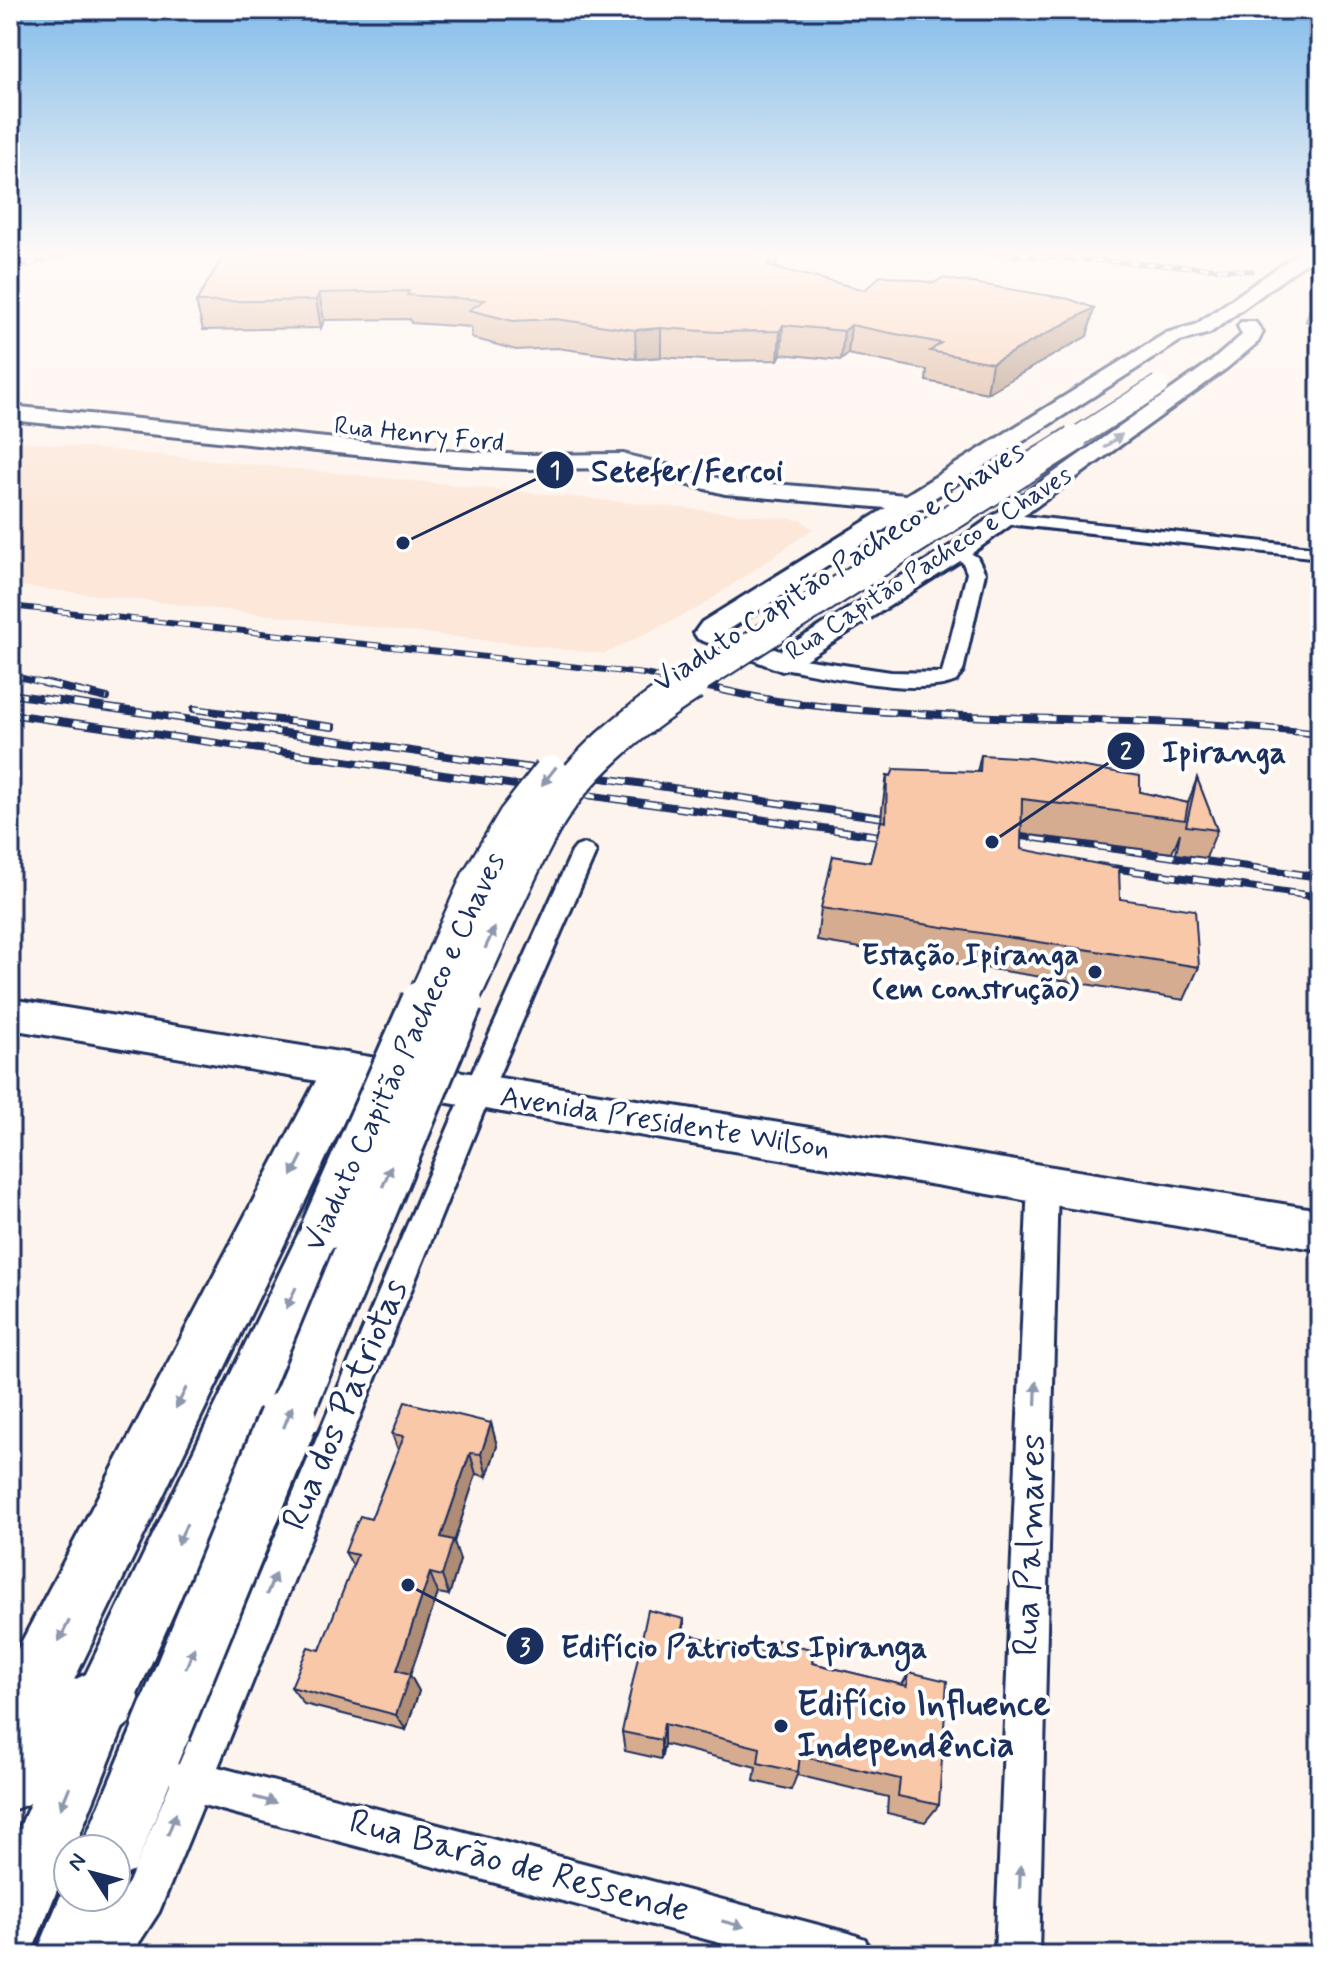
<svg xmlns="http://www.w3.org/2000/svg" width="1330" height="1965" viewBox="0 0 1330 1965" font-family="Mynerve,sans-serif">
  <rect width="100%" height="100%" fill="#fef4ee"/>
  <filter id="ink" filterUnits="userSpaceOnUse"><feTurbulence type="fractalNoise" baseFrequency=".0125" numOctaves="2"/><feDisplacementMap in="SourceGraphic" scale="16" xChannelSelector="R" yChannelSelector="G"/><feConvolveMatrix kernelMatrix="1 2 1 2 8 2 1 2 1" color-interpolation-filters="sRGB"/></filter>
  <g filter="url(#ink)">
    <path fill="#fce7d9" d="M10 440 801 520 813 529 700 607 604 654 10 585Z"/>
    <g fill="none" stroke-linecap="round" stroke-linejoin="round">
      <defs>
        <path id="street" d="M1005 514 1320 548V558L999 523 997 519Z
          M959 546 977 557 985 573 963 671 956 681C916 698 826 675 782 668L772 662 782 656 891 672 942 673 967 573 963 563 950 551Z
          M584 844 592 847 596 852 491 1093 218 1767 849 1933 865 1939 871 1955H765L203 1805 159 1912 131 1955H83L89 1939 129 1882 170 1784 168 1780 174 1765 179 1764 463 1093 572 852 576 847Z
          M1043 1169 1054 1173 1058 1182 1039 1955H995L1028 1182 1032 1173Z"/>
        <path id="secondary" d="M1299 253H1319L1210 333 1180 341 928 502 926 508 915 510 727 631 780 651 950 546 1213 360 1242 335 1238 326 1241 322H1255L1263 332 1258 342 1227 368 968 556 792 668 782 671 698 639 694 633 702 622 886 508 725 494 623 468 524 469 455 465 10 420V406L455 451 524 455 623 454 725 480 906 495 1166 333 1195 325Z
          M10 999 1320 1210V1250L10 1029Z
          M324 1209 340 1214 346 1228 128 1715 74 1849H68V1863L33 1949 10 1955V1850L84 1678 308 1214Z
          M161 1700 182 1709 191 1730 134 1871 116 1879 124 1897 102 1955H36L68 1878V1897H116V1849H81L140 1709Z"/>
        <path id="highway" d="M345 1053 362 1058 368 1071 74 1680 105 1665 129 1675 139 1699 129 1723 35 1801 10 1811V1664L328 1058Z"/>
      </defs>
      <use href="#street" stroke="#1b2f5e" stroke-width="6"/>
      <use href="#secondary" stroke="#1b2f5e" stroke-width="6"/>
      <use href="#highway" stroke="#1b2f5e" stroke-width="6"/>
      <use href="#street" fill="#fff" fill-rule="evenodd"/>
      <use href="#secondary" fill="#fff" fill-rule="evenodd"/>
      <use href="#highway" fill="#fff" fill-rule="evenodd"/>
      <defs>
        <path id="rail-far2" d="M984 253 1252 271
          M10 269 72 253"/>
        <path id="rail-far1" d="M10 606 644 674 699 685
          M10 675 52 685"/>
        <path id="rail" d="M44 683 107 698
          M689 683C721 689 753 698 785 702 962 725 1142 713 1320 734
          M10 694 905 821
          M194 709 333 727
          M10 714 900 839
          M1000 833 1320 877
          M1098 866 1320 897"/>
      </defs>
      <use href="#rail-far2" stroke="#1b2f5e" stroke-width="5"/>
      <use href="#rail-far1" stroke="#1b2f5e" stroke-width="6"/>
      <use href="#rail" stroke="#1b2f5e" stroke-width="8"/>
      <use href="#rail-far2" stroke="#fff" stroke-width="3" stroke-dasharray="9" stroke-linecap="butt"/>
      <use href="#rail-far1" stroke="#fff" stroke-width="4" stroke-dasharray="12" stroke-linecap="butt"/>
      <use href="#rail" stroke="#fff" stroke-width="5" stroke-dasharray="16" stroke-linecap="butt"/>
      <defs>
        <path id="secondary-bridge-far4" d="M1071 441 1159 385"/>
        <path id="secondary-bridge-far3" d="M689 685 1074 439"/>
        <path id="secondary-bridge-far2" d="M423 1004 478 881 515 819 551 773
          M459 1004C487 945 512 883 543 826 577 765 635 720 692 683"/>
        <path id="secondary-bridge-far1" d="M324 1228 424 1002
          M287 1421 460 1002"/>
        <path id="secondary-bridge" d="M161 1730 288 1419"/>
      </defs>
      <use href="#secondary-bridge-far4" stroke="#1b2f5e" stroke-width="23" stroke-linecap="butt"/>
      <use href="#secondary-bridge-far3" stroke="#1b2f5e" stroke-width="30" stroke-linecap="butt"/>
      <use href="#secondary-bridge-far2" stroke="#1b2f5e" stroke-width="39" stroke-linecap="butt"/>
      <use href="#secondary-bridge-far1" stroke="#1b2f5e" stroke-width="50" stroke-linecap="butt"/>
      <use href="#secondary-bridge" stroke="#1b2f5e" stroke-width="64" stroke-linecap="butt"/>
      <use href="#secondary-bridge-far4" stroke="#fff" stroke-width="20"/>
      <use href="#secondary-bridge-far3" stroke="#fff" stroke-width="26"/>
      <use href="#secondary-bridge-far2" stroke="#fff" stroke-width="34"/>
      <use href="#secondary-bridge-far1" stroke="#fff" stroke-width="44"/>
      <use href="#secondary-bridge" stroke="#fff" stroke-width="58"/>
    </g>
    <path fill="#d6ac91" stroke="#1b2f5e" stroke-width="2" d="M777 253 776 268 865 290 1094 308 1087 336 987 393 926 381 927 370 848 354 841 360 781 354 778 360 717 361 661 357 636 359 557 348 516 350 472 338 471 327 411 323 410 319 324 320 321 328 203 330 196 302Z
      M1320 298V331L1306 321 1313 300Z
      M981 755 1188 803 1197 778 1217 830 1206 858 1176 854 1180 833 1172 853 1021 834V849L1120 899 1199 967 1184 1000 817 941 821 908 870 862 881 822 882 809 887 775 891 776 977 772Z
      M491 1423 497 1446 487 1476 476 1474 454 1542 460 1560 449 1595 438 1593 410 1675 419 1691 406 1730 304 1704 291 1687 320 1650 353 1566 345 1552 371 1519 398 1450 392 1434Z
      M684 1619V1634L773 1655 777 1640 812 1663 902 1685 909 1672 939 1805 925 1822 887 1813 888 1797 797 1775 791 1790 754 1781 756 1767 664 1744 661 1759 625 1751 622 1732Z"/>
    <path fill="#ae8c76" stroke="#1b2f5e" stroke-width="2" d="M775 253H777L776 277 768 266Z
      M319 293 324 320 321 328 316 300Z
      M1094 308 1087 336 987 393 992 363Z
      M783 325 781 354 778 360 780 331Z
      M851 325 848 354 841 360 844 331Z
      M661 328V357L636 359 635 330Z
      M491 1423 497 1446 487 1476 481 1454Z
      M470 1453 476 1474 454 1542 460 1560 449 1595 442 1576 441 1537Z
      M430 1573 438 1593 410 1675 419 1691 406 1730 396 1715 397 1670Z
      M664 1724V1744L661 1759V1740Z"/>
    <path fill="#f9c8a9" stroke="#1b2f5e" stroke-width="2" d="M225 253H775L768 266 865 290 881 275 934 283 942 278 1069 299 1094 308 992 363 930 351 941 343 851 325 844 331 783 325 780 331 718 332 661 328 635 330 555 319 513 321 469 310 485 300 407 295 409 291 319 293 316 300 196 302Z
      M1320 298V304L1313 300Z
      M981 755 1030 758 1140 776V792L1188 803 1185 820 1022 799 1021 849 1119 868 1120 899 1195 910 1199 967 821 908 833 856 870 862 881 821 886 822 887 775 891 776 894 769 980 772Z
      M1197 778 1217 830 1186 826Z
      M405 1402 491 1423 481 1454 470 1453 441 1537 453 1540 442 1576 430 1573 397 1670 410 1674 396 1715 291 1687 308 1647 320 1650 357 1555 345 1552 352 1534 360 1516 371 1519 404 1436 392 1434Z
      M648 1610 684 1619 681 1633 774 1655 777 1640 814 1650 812 1663 907 1686 909 1672 947 1681 939 1805 898 1796 900 1779 800 1756 798 1772 758 1763 760 1748 664 1724 661 1740 622 1732Z"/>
    <defs><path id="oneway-solid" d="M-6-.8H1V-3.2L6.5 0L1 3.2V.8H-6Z" transform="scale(2)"/></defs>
    <g fill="#8d97ae">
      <use href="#oneway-solid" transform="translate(1113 441) rotate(-36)"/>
      <use href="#oneway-solid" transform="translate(549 776) rotate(128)"/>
      <use href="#oneway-solid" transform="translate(490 938) rotate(-65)"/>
      <use href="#oneway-solid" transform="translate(297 1166) rotate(117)"/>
      <use href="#oneway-solid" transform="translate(387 1176) rotate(-68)"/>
      <use href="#oneway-solid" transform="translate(291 1298) rotate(115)"/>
      <use href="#oneway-solid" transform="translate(1036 1393) rotate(-88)"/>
      <use href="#oneway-solid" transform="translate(181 1398) rotate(117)"/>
      <use href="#oneway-solid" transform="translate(288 1417) rotate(-68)"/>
      <use href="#oneway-solid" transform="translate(182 1534) rotate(115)"/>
      <use href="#oneway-solid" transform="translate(271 1584) rotate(-67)"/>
      <use href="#oneway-solid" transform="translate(64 1631) rotate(117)"/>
      <use href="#oneway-solid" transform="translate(190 1658) rotate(-68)"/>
      <use href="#oneway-solid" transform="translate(65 1798) rotate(112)"/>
      <use href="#oneway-solid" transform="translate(265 1800) rotate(15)"/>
      <use href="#oneway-solid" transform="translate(172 1824) rotate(-69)"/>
      <use href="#oneway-solid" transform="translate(1020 1877) rotate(-88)"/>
      <use href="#oneway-solid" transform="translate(733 1924) rotate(15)"/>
    </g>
  </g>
  <linearGradient id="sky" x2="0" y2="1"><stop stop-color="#83bcea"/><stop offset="0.48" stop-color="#fffaf7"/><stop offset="1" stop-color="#fffaf7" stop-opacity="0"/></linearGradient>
  <rect width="1330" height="529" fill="url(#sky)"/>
  <g fill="#1b2f5e" stroke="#fff" stroke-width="3">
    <circle cx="1095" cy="972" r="8"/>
    <circle cx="781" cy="1726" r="8"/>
  </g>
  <g text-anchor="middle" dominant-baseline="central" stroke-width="8" stroke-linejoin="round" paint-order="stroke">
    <g font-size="26" fill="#1b2f5e" stroke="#fff">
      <text transform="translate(419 435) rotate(6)">Rua Henry Ford</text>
      <text transform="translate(929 564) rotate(-33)">Rua Capitão Pacheco e Chaves</text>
    </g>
    <g font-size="30" fill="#1b2f5e" stroke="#fff">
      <text transform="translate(839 567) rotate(-33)">Viaduto Capitão Pacheco e Chaves</text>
      <text transform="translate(405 1052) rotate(-65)">Viaduto Capitão Pacheco e Chaves</text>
      <text transform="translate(665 1123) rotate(9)">Avenida Presidente Wilson</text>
    </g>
    <g font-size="30" font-weight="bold" fill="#1b2f5e" stroke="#fff" text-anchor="end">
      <text x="1079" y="955">Estação Ipiranga<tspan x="1079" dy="34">(em construção)</tspan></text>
    </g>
    <g font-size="36" fill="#1b2f5e" stroke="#fff">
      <text transform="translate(346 1405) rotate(-67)">Rua dos Patriotas</text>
      <text transform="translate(1031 1545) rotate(-88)">Rua Palmares</text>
      <text transform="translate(519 1867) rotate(15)">Rua Barão de Ressende</text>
    </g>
    <g font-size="36" font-weight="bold" fill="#1b2f5e" stroke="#fff" text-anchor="start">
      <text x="797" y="1705">Edifício Influence<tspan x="797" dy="41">Independência</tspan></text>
    </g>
  </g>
  <path fill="none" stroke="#1b2f5e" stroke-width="3" d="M403 543L555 470M992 842L1126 751M408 1585L525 1646"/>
  <g fill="#1b2f5e" stroke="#fff" stroke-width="3">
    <circle cx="403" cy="543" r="8"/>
    <circle cx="992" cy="842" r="8"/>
    <circle cx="408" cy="1585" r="8"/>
    <circle cx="555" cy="470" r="20"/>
    <circle cx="1126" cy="751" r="20"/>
    <circle cx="525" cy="1646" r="20"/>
  </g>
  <g font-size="24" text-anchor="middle" font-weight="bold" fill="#fff">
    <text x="555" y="478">1</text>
    <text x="1126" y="759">2</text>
    <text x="525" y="1655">3</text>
  </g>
  <g font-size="32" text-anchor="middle" font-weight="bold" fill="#1b2f5e" stroke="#fff" stroke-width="8" stroke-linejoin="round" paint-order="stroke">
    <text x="687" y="481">Setefer/Fercoi</text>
    <text x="1224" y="762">Ipiranga</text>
    <text x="744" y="1657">Edifício Patriotas Ipiranga</text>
  </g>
  <rect width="1330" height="1965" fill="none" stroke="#fff" stroke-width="40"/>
  <rect x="20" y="20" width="1290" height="1925" fill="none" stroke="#1b2f5e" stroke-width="3" filter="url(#ink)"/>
  <g transform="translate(92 1873) rotate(306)"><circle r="38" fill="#ffffff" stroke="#a4acbf" stroke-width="2"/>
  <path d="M0-6L14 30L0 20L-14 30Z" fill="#1b2f5e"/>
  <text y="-12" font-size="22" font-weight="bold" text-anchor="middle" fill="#1b2f5e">N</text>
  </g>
</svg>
